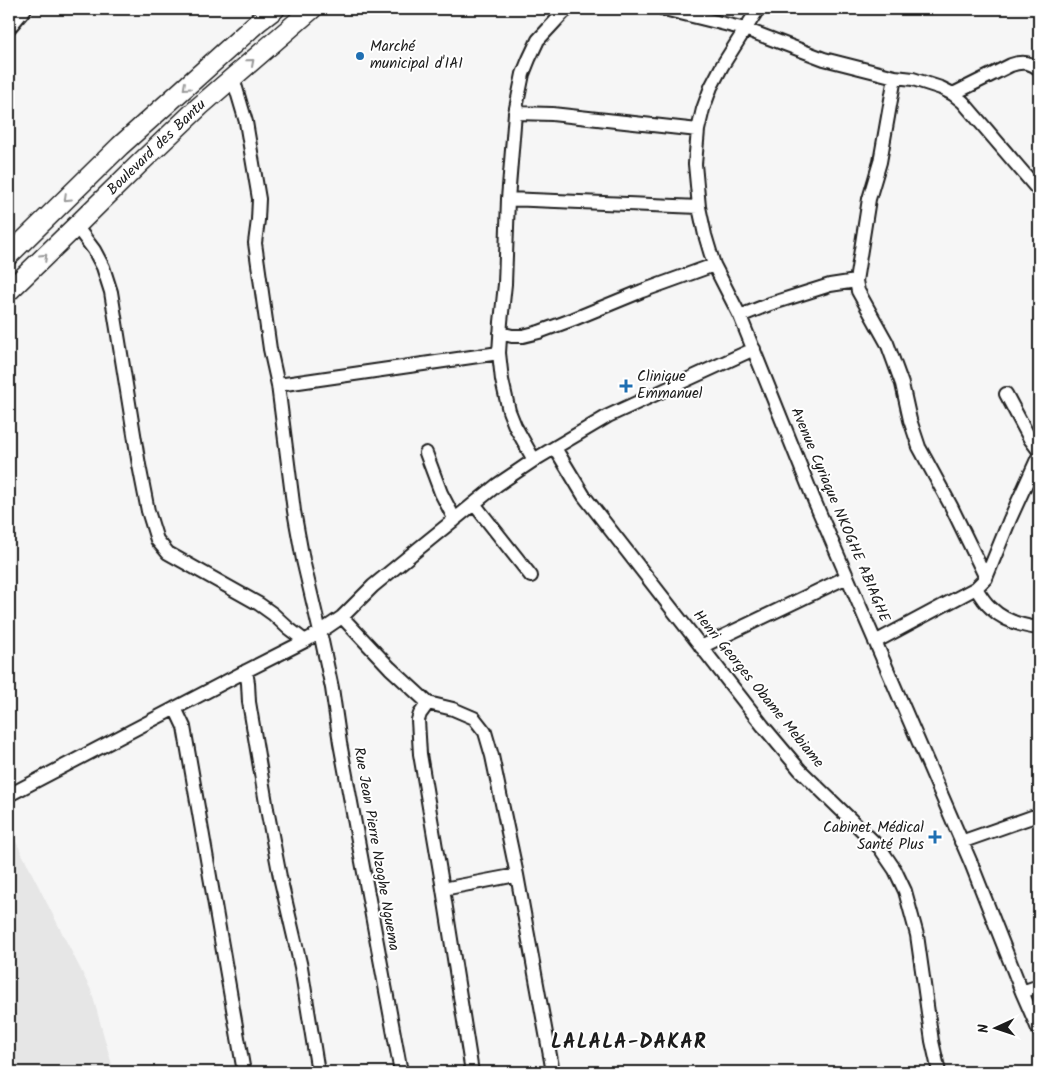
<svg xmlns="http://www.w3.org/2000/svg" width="1048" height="1081" viewBox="0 0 1048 1081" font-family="Kalam,sans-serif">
  <rect width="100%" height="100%" fill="#f6f6f6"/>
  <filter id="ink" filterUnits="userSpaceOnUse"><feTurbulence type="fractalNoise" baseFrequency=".02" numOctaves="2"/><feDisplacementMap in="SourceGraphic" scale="10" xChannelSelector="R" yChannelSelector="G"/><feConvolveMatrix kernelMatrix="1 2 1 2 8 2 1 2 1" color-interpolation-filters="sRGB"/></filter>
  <g filter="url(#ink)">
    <path fill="#e6e6e6" d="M9 828 91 990 114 1072H9Z"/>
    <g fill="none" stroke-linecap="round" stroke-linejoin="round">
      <defs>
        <path id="minor" d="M664 9 745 29 824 59 895 77 913 79 941 88 953 94 963 102 1039 191
          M758 9 722 66 711 87 703 109 698 130 695 164 699 207 705 235 714 265 740 316 814 500 971 863 1022 992 1039 1031
          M9 28 25 9
          M895 77 880 162 869 199 856 281 858 291 887 343 902 384 910 420 919 447 951 506 986 578
          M233 78 246 122 259 199 258 220 255 243 270 349 278 385 294 511 303 560 320 632 332 688 340 743 401 1072
          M953 94 1011 65C1022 61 1030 62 1039 69
          M515 113 552 114 698 130
          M508 199 699 207
          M76 226 94 250 103 267 111 292 139 465 148 511 157 540 168 553 259 604 273 614 288 628 305 641
          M740 316 770 304 830 285 856 281
          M500 333 512 336H523L539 332 574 319 642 291 714 265
          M278 385 499 353
          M1006 394 1030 439 1039 451
          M555 448 584 496 763 726 800 770 880 848 895 870 905 891 917 935 932 1041 939 1072
          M426 453 441 493 455 520
          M534 460 515 426 509 411 502 380 499 353 501 322 505 284 508 199 515 113 523 74 529 59 538 40 563 13 568 9
          M475 505 531 576
          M976 588C980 595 985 603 991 608 1004 621 1022 626 1039 628
          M342 617 390 668 428 703 453 709 474 718 485 732 492 756 517 875 553 1072
          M875 642 976 588 986 578 1010 519 1039 455
          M701 647 847 577
          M246 671 248 683 249 702 267 809 280 877 301 967 318 1072
          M428 703 420 714 418 720 420 754 443 889
          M175 708 184 727 244 1072
          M9 795 246 671 305 641 320 632 342 617 373 586 418 549 497 485 534 460 608 416 754 349
          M961 842 1032 817 1039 816
          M1022 992 1039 986
          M472 1072 443 889 517 875"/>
        <g id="highway">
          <path d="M9 255 120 146 258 22 275 9"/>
          <path id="s1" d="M9 291 76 226 139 164 200 106 312 9"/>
        </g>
      </defs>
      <use href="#minor" stroke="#1c1c1c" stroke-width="16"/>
      <use href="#highway" stroke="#1c1c1c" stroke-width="22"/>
      <use href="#minor" stroke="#fff" stroke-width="12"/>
      <use href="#highway" stroke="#fff" stroke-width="19"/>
    </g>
    <defs><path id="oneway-chevron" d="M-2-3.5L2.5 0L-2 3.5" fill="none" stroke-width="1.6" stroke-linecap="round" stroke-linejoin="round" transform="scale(1.25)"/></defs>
    <g stroke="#999">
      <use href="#oneway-chevron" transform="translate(251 62) rotate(-41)"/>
      <use href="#oneway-chevron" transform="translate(186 87) rotate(138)"/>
      <use href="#oneway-chevron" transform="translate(67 198) rotate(136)"/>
      <use href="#oneway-chevron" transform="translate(44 257) rotate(-44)"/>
    </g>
  </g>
  <g fill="#1f6fb2" stroke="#fff" stroke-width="2">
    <circle cx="360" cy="56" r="5"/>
    <path d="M623.5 378.5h5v5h5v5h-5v5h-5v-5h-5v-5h5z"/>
    <path d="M932.5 829.5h5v5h5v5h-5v5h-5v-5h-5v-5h5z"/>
  </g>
  <g text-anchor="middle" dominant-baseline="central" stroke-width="4" stroke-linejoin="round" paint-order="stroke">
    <g font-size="15" fill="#1c1c1c" stroke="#fff" text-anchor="start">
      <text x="370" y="47">Marché<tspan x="370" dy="17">municipal d'IAI</tspan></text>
      <text x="637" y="377">Clinique<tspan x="637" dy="17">Emmanuel</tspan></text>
      <text x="924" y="828" text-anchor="end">Cabinet Médical<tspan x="924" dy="17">Santé Plus</tspan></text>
    </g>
    <g font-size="15" fill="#1c1c1c" stroke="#fff">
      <text stroke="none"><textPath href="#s1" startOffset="206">Boulevard des Bantu</textPath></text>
      <text transform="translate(840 515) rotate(67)">Avenue Cyriaque NKOGHE ABIAGHE</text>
      <text transform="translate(758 689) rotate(51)">Henri Georges Obame Mebiame</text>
      <text transform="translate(376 849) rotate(80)">Rue Jean Pierre Nzoghe Nguema</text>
    </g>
    <g font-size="20" font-weight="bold" letter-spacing="1" fill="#1c1c1c" stroke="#fff">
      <text x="629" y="1043">LALALA-DAKAR</text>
    </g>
  </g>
  <rect width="1048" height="1081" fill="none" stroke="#fff" stroke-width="30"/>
  <rect x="15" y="15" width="1018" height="1051" fill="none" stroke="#1c1c1c" stroke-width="2" filter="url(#ink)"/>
  <g transform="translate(996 1028) rotate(267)" stroke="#ffffff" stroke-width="4" paint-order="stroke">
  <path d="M0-4L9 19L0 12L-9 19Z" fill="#1c1c1c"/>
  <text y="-8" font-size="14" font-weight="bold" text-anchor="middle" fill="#1c1c1c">N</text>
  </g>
</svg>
